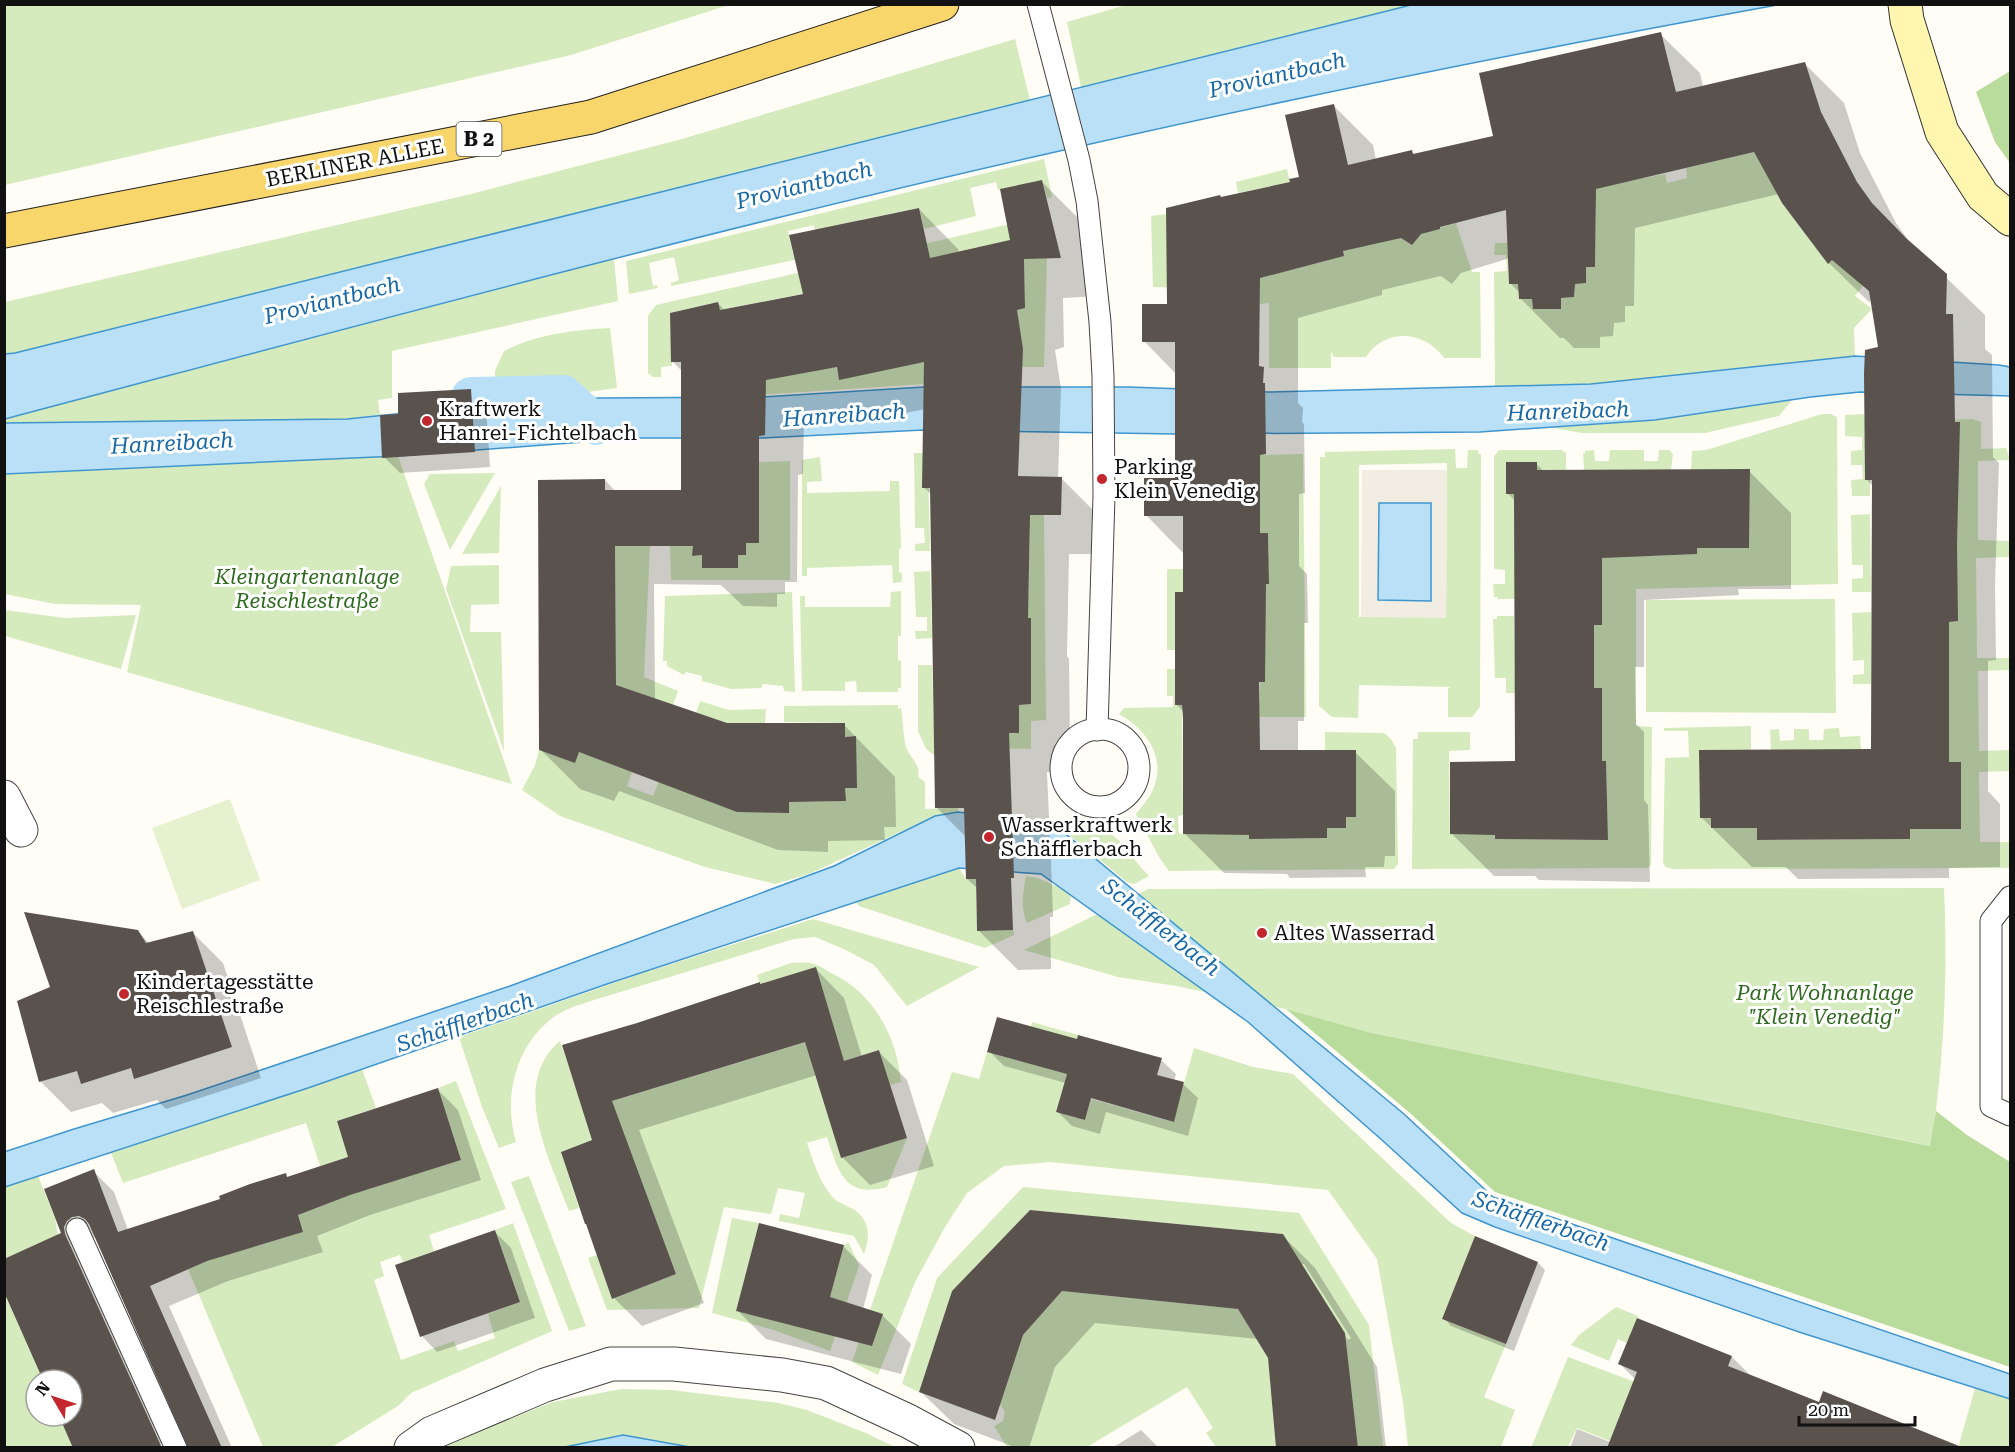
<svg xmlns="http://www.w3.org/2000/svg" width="2015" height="1452" viewBox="0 0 2015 1452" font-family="'Roboto Serif',serif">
  <rect width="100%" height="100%" fill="#fffdf5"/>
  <path fill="#d5ebbd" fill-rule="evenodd" d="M4 5 5 4 729 5 571 55 5 185Z
    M1126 5V4L1411 5 1081 87 1067 22Z
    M1015 39 1030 100 15 353 5 354V302L471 194 682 139Z
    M1754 152 1782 203 1828 263 1837 256 1863 286 1855 296 1872 309 1854 328 1855 356 1591 384 1495 387 1494 272 1507 271 1506 255H1494L1495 243H1508L1509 284H1518L1519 299H1532L1533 309H1560L1561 298 1574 297 1575 284 1586 283V267H1595L1596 210 1586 179 1641 166 1644 178 1665 174 1667 183 1687 178 1686 168Z
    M1044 159 1052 197 1047 198 1042 180 998 190 996 182 970 188 976 216 924 229 919 208 859 220 819 248 814 225 788 231 793 254 804 258 671 286V283L679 280 674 257 649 263 653 286 657 285 658 288 629 294 626 261Z
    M1287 169 1290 182 1238 193 1236 182Z
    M1166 214V220L1181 288 1153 287 1151 216Z
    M1044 216 1047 258 1044 367H1022L1017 310 1025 308 1024 254 978 247 889 268 886 253Z
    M1456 223 1472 272H1480L1481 358H1444C1424 330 1385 328 1366 357H1334L1331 352V368H1269V303L1260 304V267L1295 269 1343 256V248L1401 237 1408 242H1412L1420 234Z
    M614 259 618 301 392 351V398L378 400 380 415 347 419 5 423V419Z
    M832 265 836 287 720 310 718 302 670 313 672 366 661 367V377H653L648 373V316L656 305Z
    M610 328 617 388 588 392 570 386 495 389V371L504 351C538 334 572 330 610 328Z
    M937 342 924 384 759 395 758 381 836 366 839 379Z
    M1792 400 1779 416 1705 433H1581L1550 427 1655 420Z
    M1822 414H1831L1837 417 1838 584 1636 589V726L1652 727 1651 865 1647 868 1412 869 1413 739H1418V732H1470V750L1449 751 1450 834H1464V828H1494L1495 839 1608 840 1606 761H1596L1602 731V689L1594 688V625H1602V582L1593 548 1650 556 1697 554V548H1749L1750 470H1691L1692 451 1706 450Z
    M1864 414V419H1870V496H1852L1851 480 1863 479 1862 465H1851V451L1862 450V437L1845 436V415Z
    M1972 419 1981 422V449L2006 448 2010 460 1978 461V540L2010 541V557L1976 558 1977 658H2010V670L1978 671 1979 751 2010 750V771L1979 772 1980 842H2010V868L1673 869 1665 867 1663 862 1665 758 1689 757 1688 731H1664V728L1751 726V750L1699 763 1700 818H1711L1712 828H1757V840L1910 839V829L1961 828V763L1949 762V622L1957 621 1948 420Z
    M1455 449 1456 468H1467L1468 450H1478V454H1481L1480 707 1472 717H1448V688L1451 687 1359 685 1358 718 1332 717 1319 706 1320 457H1325V452ZM1447 463 1446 617H1359V465Z
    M1499 450H1563V452H1566V470H1537V462H1506V493L1515 494V599H1498L1497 597H1494L1493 584H1505V570L1494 569V456Z
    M1594 450 1595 461H1609L1610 450H1644V461H1658L1659 450H1669L1673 454 1671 470H1584L1583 453 1585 454V451Z
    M914 453H923L928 460 930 551H915V544L925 543 924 528H915Z
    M1303 454 1306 717H1259L1260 682H1265V638L1260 584H1269V563L1260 564 1269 553 1268 533H1260V455Z
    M398 456 512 784 127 672 141 605 55 604 5 594 4 474Z
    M820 457 822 481 807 482V493L890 491V481H899L901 548 899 549V572L902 573V582L893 583 892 565 807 568V576H802V460Z
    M790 461V580H671L670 546H693V556L702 555V568H738V555H746V543H759V462Z
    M495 473 450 550 424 484 430 474Z
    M501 486 499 553 462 554Z
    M1870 514 1871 592H1852V579L1863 578V565H1852L1851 515Z
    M1018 515H1044L1046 720 1031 721V749L994 748V734L1019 733V705L1031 704V618H1018L1029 591 1030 529Z
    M615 546H650L644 677 678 691 673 705 616 685Z
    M499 565V604L471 605 470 632H501L504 751 446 589 451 566Z
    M1167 569H1183V616L1175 650H1167Z
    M930 571 932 638 916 639 915 631H927V617H916L914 572Z
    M901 591V636H898V660L901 661V688H898V692H857L856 681 845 682V691H802L800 596H805V607H890L891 592Z
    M792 592 795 692 784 691 783 686 762 684V688L731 689 702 681V676L686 672 684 675 667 666V661H663L665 596Z
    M1835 599 1836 713 1646 712V600Z
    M5 610 65 618 136 615 121 669 5 636Z
    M1871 612V684H1853V675L1864 674V660L1853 661 1852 613Z
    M1497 616H1514L1515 693H1506V678H1495L1493 619H1497Z
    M918 665H932L935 756 926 749 918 731Z
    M1167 669H1175V705H1182L1183 815 1178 816 1179 834H1197L1249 829 1250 839 1327 838V828H1345L1346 817H1356L1325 751V732L1384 733 1391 739 1396 748 1398 864 1394 869 1169 871 1159 857 1136 814C1142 806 1151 797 1154 787 1166 755 1145 729 1119 714L1124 708 1173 707V696H1167Z
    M700 701 729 710 766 709 765 723H727L696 713Z
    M898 705V709L901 708C903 721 903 735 906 747 910 758 921 764 918 777L925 782V809L949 808V782L957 775 958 812 935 816 809 874 775 884 705 867 560 816 522 790 535 765 539 750 575 762 579 752 632 772 627 786 653 796 659 781 763 812 789 813V802L845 801V788L856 736 845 737V723L784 722V706Z
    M1839 728 1840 737 1860 736 1861 749 1771 750 1770 730 1779 729 1780 741 1794 740V729H1809V740H1823L1824 729Z
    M1081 823C1124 832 1122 849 1149 876L1134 884 1127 882 1063 830Z
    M959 868 966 879H976L977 931 1013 930 1014 935 985 948 859 906 856 902Z
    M1026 876 1037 878 1071 892 1070 904 1027 923C1020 906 1023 894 1026 876Z
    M1944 888C1948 973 1944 1062 1931 1146L1372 1033 1286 1009 1176 986 1118 977 1024 950 1148 889Z
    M813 919 979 967 907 1006 874 965 846 950 815 937 794 939 594 1000C580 1005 563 1009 551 1019 515 1048 503 1098 516 1142L499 1148 482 1107 459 1037 640 974Z
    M791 963C797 963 804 962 810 963 817 964 825 969 831 973 874 993 897 1037 901 1082L890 1085 879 1050 841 1062 835 1032 816 968 760 984 757 975Z
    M1032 1022 1078 1035 1056 1112 1085 1120 1091 1099 1173 1122 1194 1048 1253 1067 1293 1074 1451 1223 1475 1236 1442 1319 1506 1344 1484 1397 1515 1410 1501 1447H1408L1403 1402 1377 1259 1328 1190 1050 1162 1004 1166 967 1193 945 1227 915 1282 878 1375 852 1362 952 1072 979 1079 987 1052 1026 1044Z
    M816 1039 814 1071 841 1157 907 1138 887 1187C844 1199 838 1170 827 1137L807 1143C813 1160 818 1179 830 1194 837 1203 844 1204 853 1209 871 1220 870 1238 864 1254L854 1236 779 1221 780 1214 799 1218 805 1193 778 1188 771 1214 724 1207 699 1308 607 1310 588 1258 597 1255 612 1299 676 1274 621 1128 603 1104Z
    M560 1041 583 1110 597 1138 561 1152 579 1208 569 1211C550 1160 509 1084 560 1041Z
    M362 1069 376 1108 337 1121 359 1192 461 1160 438 1088 456 1081 506 1209 429 1235 434 1251 403 1262 400 1255 380 1262 384 1276 374 1280 401 1360 454 1341 458 1351 495 1338 488 1314 520 1302 495 1230 513 1223 552 1331 411 1393 398 1406 332 1447H263L188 1269 235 1249 236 1252 303 1232 298 1215 332 1202 306 1123 123 1183 111 1153Z
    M38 1176 55 1218 58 1235 5 1259 4 1187Z
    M529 1176 586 1326 569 1331 511 1182Z
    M1023 1187 1299 1213 1369 1325 1383 1447H1358L1345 1333 1282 1234 1030 1210 952 1291 919 1392 902 1384 937 1278Z
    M732 1218 759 1223 736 1311 820 1332 844 1245 849 1243 859 1266 830 1351 774 1330 712 1313Z
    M1062 1291 1238 1309 1268 1358 1276 1447H1216L1206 1433 1213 1428 1187 1387 1087 1447H1007L994 1426 1003 1421 1005 1412 1000 1404 1023 1335Z
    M4 1292 43 1380H36V1416H59L73 1447H5Z
    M1616 1307 1638 1316 1627 1343 1618 1339 1609 1361 1571 1345 1579 1335Z
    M1568 1357 1638 1383 1628 1396 1610 1441 1577 1428 1568 1447 1531 1448Z
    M1975 1388 2010 1399V1447L1958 1448Z
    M621 1389 671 1390 779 1403 807 1410 866 1433 895 1447 436 1448 553 1402Z"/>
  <path fill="#b9dc9c" d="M2010 71V163L1995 142 1976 92Z
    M1286 1009 1372 1033 1930 1146 1936 1111 1967 1135 2010 1162V1367L1495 1192 1410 1113Z"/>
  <path fill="#e6f2cf" d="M230 799 260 880 182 909 152 828Z"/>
  <path fill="#f1ede2" d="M1362 470H1447L1446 618 1361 617Z"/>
  <path fill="#b9e0f7" stroke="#3f96cf" stroke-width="1.5" d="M1411 5H1777C1531 50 1285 99 1042 155 694 234 349 328 5 419V354L15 353Z
    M1855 356 1999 365 2010 367V396L1860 392 1811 397 1655 420 1480 432 1175 434 923 430 763 438H636L398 456 5 474 4 423 347 419 492 404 599 398 761 397 924 387H1129L1268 392 1591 384Z
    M1379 503H1431V601L1378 600Z
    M958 812 1037 822 1056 826 1404 1114 1493 1197 2010 1374V1399L1799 1332 1495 1227 1462 1213 1383 1141 1248 1022 1041 874 959 868 607 984 308 1088 5 1187 4 1152 74 1129 187 1095 510 986 834 866 935 816Z
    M623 1435 690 1447H565Z"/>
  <path fill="#0003" fill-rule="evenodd" d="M1660 34 1700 73 1703 87 1804 63 1844 103 1860 153 1896 223 1911 244 1985 315V349L1992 355 1993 457 1999 463 1995 585 1996 660 1988 661V791L2000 804V867L1949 868V878L1798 879 1786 867H1752L1701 817 1873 751V486L1866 479 1879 349 1872 299 1869 302 1829 263 1779 194 1635 228 1634 306H1625V322L1614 323 1613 336 1600 337V348H1574L1564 338H1560L1520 298V293L1511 284 1510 258 1461 273 1452 284 1441 276 1382 290V295L1298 318V403L1303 408 1302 422 1304 424 1305 493 1299 494V566L1307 574 1308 623H1304V721H1298V752H1355L1395 791V856H1385L1384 867H1365L1366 877 1290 878 1287 874 1224 873 1184 833V712L1177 705 1184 593V554L1146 515 1177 480 1176 374 1144 341 1169 306 1222 198 1292 183 1301 178 1333 105 1373 145 1376 160 1412 152 1415 155 1495 137Z
    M1042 182 1081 221 1099 296 1063 298 1064 347 1055 350 1061 389 1058 478H1061L1101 518 1099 554H1069L1067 656 1069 659 1070 743 1058 744V772H1047L1052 886 1053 917H1050L1051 969 1018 970 979 931 978 889 967 879 966 837 937 808 932 495 923 487 925 409 880 418 869 407 804 419 803 474 798 475 797 582H785V594H777V607L743 606 721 585 654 584 655 700 726 725H844L895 777 896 827H884L885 840 828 841V852L778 850 619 791 614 801 580 789 540 749 605 480 616 492H682L683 372 673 362 718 303 725 311 804 295 919 209 958 249 959 253 1012 241Z
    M470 390 486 406 490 467 400 473 384 457 400 415Z
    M1536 464 1544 471H1749L1791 513V589H1738L1739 595 1644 600V667H1635L1636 724 1644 732V800L1648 805 1650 882 1539 880 1535 876H1494L1452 834 1517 763 1516 501 1507 493Z
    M138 932 149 943 193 933 223 963 261 1078 166 1109 157 1100 113 1113 102 1103 71 1112 40 1081 52 988Z
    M816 969 844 998 862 1057 879 1052 907 1080 934 1166 870 1185 842 1157 817 1075 639 1130 704 1303 642 1326 614 1298 594 1140 564 1046Z
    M1078 1041 1161 1060 1176 1074 1174 1081 1183 1084 1198 1098 1188 1136 1106 1112 1100 1134 1072 1126 1058 1112 1066 1083 1004 1066 989 1051Z
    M438 1090 458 1110 481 1180 370 1215 317 1236 323 1252 228 1281 169 1306 232 1448H192L96 1237 92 1238 172 1448H160L168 1444 167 1441 152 1448 60 1416H72V1380H45L63 1234 46 1190 93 1171 114 1192 128 1230 222 1200 285 1175 288 1178 350 1158Z
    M495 1232 511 1248 535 1318 437 1352 422 1336Z
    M1282 1235 1315 1268 1377 1367 1386 1448H1278L1269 1358 1258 1339 1095 1323 1055 1367 1029 1448H1017L954 1424 921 1392 954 1292ZM1300 1264H1304L1351 1338 1348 1340Z
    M843 1246 872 1275 863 1309 882 1315 911 1344 901 1374 766 1339 737 1310Z
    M1538 1263 1545 1270 1514 1351 1451 1326 1444 1318Z
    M1638 1320 1732 1357 1752 1377 1933 1448H1570L1577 1429 1610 1442 1636 1380 1620 1364Z
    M1141 1430 1159 1448H1112Z"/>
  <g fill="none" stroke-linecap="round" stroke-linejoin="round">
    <path stroke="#b9e0f7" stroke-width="40" d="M471 397 563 395 596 425"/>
  </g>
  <path fill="#5a524d" d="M1661 32 1676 92 1805 62 1821 112 1857 182 1872 203 1906 238 1947 274 1946 314H1953L1955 422H1960L1957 544 1958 621 1949 622V762H1961V829H1910V839L1757 840V828H1711V818H1700L1699 750 1871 749 1872 480H1865L1864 373 1865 350 1878 347 1869 291 1832 260 1828 264 1782 203 1754 152 1596 189 1595 267H1586V283L1575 284 1574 297 1561 298V309H1533L1532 299H1519L1518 284H1509L1506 210 1440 227V229L1421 234 1412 245 1401 238 1343 251 1344 256 1260 278 1259 366 1264 367 1263 383H1265L1266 454 1260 455V533H1268L1269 584H1266L1265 682H1259L1260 750H1356V817H1346V828H1327V838L1249 839V835L1183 834V718L1182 705H1175V592H1183V516H1144V478H1175V342H1142V304H1167L1166 208 1220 195 1221 197 1290 182 1289 179 1299 177 1285 115 1334 104 1348 165 1412 150 1413 154 1493 136 1479 73Z
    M1042 180 1061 258 1024 259 1025 308 1017 310 1023 349 1018 476 1062 477 1061 515H1030L1028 618H1031V704L1019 705V733H1009L1013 846 1014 878H1011L1013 930 977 931 976 879H966L964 808H935L930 488H922L924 362 839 380 837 367 766 380 765 435 759 436V543H746V555H738V568H702V555L692 556 693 546H615L616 685 727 723H845V737L856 736 857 788H845L846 801 789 802V813L737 812 579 752 575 763 539 750 538 480 605 479V490H681V362H671L670 313 718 302 720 310 803 294 789 235 919 208 930 258 1010 240 1000 189Z
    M471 389 475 452 382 458 380 415 398 414V393Z
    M1506 462H1537V470L1750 469 1749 548H1697V554L1602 558V625H1594V688H1602V761H1606L1608 840 1495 839V835L1450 834V762L1515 761 1514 494H1506Z
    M24 912 138 930 146 943 193 931 232 1047 134 1079 131 1068 81 1084 77 1071 39 1082 17 1001 50 987Z
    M816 967 844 1061 879 1050 907 1138 841 1158 805 1042 612 1101 676 1274 612 1299 586 1224H585L561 1152 592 1140 562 1045 637 1023 760 982V984Z
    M997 1017 1077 1039 1078 1035 1162 1058 1157 1075 1184 1082 1174 1122 1091 1098 1085 1120 1056 1112 1067 1074 987 1052Z
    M438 1088 461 1160 350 1195 298 1215 303 1232 207 1261 150 1286 222 1448H188L89 1224 85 1219 79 1216 72 1217 67 1221 64 1227 65 1234 162 1448H73L59 1416H72V1380H43L4 1292V1259L61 1233 44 1189 94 1169 118 1232 220 1199 219 1196 250 1184 286 1173 287 1177 348 1157 337 1121Z
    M1030 1210 1283 1234 1345 1333 1358 1448H1276L1268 1358 1238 1309 1062 1291 1023 1335 995 1420 919 1392 952 1291Z
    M759 1223 844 1245 830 1297 883 1314 872 1346 736 1311Z
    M495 1230 520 1302 420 1337 395 1265Z
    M1475 1236 1538 1262 1506 1344 1442 1319Z
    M1637 1318 1732 1356 1728 1366 1819 1402 1823 1391 1959 1446V1448H1607L1637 1372 1618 1364Z"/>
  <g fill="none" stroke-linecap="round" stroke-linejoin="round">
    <defs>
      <path id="lane" d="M1038 4 1079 160 1087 201 1100 322 1103 376 1104 496 1097 730
        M1061 768a39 39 0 1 1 78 0a39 39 0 1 1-78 0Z
        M2010 897 1991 921V1106L2010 1115
        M77 1229 176 1448"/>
      <path id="street" d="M4 797 21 830
        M411 1448 432 1433 545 1385 611 1364H674L782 1375 826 1383 908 1421 958 1448"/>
      <path id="secondary" d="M1905 4 1907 20 1942 132 1983 196 2010 219"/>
      <path id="primary" d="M4 231 591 117 942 4"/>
    </defs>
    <use href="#lane" stroke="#444" stroke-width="23"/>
    <use href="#street" stroke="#444" stroke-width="35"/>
    <use href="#secondary" stroke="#333" stroke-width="35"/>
    <use href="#primary" stroke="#222" stroke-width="35"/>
    <use href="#lane" stroke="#fff" stroke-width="21"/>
    <use href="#street" stroke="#fff" stroke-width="33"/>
    <use href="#secondary" stroke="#fff6b0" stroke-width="33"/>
    <use href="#primary" stroke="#f9d66b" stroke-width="33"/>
  </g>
  <g fill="#c4262e" stroke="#fff" stroke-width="2">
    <circle cx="427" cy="421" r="6"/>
    <circle cx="1102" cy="479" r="6"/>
    <circle cx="989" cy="837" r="6"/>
    <circle cx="1262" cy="933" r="6"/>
    <circle cx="124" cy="994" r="6"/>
  </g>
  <g text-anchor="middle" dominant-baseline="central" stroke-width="6" stroke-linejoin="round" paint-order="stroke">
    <rect fill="#fff" stroke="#585858" stroke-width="1.5" x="456.5" y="122" width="45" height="34" rx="4.5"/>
    <g font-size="20" font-weight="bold" fill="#111">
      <text x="479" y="139">B 2</text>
    </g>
    <g font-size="21" fill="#111" stroke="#fff">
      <text transform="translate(355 163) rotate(-11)">BERLINER ALLEE</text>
    </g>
    <g font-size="21" fill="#111" stroke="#fff" text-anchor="start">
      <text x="439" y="409">Kraftwerk<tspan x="439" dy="24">Hanrei-Fichtelbach</tspan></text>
      <text x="1114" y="467">Parking<tspan x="1114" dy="24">Klein Venedig</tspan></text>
      <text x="1001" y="825">Wasserkraftwerk<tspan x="1001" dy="24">Schäfflerbach</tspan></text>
      <text x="1274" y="933">Altes Wasserrad</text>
      <text x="136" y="982">Kindertagesstätte<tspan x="136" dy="24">Reischlestraße</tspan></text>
    </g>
    <g font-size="21" font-style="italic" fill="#2f6b1f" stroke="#fff">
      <text x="307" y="577">Kleingartenanlage<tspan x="307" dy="24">Reischlestraße</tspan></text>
      <text x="1825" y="993">Park Wohnanlage<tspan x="1825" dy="24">"Klein Venedig"</tspan></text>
    </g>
    <g font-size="22" font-style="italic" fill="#1768a6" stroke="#fff">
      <text transform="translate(1277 75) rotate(-13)">Proviantbach</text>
      <text transform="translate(804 185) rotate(-14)">Proviantbach</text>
      <text transform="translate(332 300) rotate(-14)">Proviantbach</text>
      <text transform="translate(1568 411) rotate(-2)">Hanreibach</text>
      <text transform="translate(844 415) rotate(-4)">Hanreibach</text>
      <text transform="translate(172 443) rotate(-3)">Hanreibach</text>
      <text transform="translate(1161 927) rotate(38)">Schäfflerbach</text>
      <text transform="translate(465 1022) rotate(-19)">Schäfflerbach</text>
      <text transform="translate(1541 1221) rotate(19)">Schäfflerbach</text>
    </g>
  </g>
  <rect width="2015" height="1452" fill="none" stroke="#111111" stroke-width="12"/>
  <g transform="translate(54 1398) rotate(309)"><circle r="28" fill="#ffffff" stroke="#a0a0a0" stroke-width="1.5"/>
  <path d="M0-4.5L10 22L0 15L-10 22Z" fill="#c4262e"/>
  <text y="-9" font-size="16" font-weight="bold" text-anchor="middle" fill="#111111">N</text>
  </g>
  <path d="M1799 1416v9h116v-9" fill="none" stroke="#111111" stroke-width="3"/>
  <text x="1808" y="1416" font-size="18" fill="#111111" stroke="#ffffff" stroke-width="4.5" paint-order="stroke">20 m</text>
</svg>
